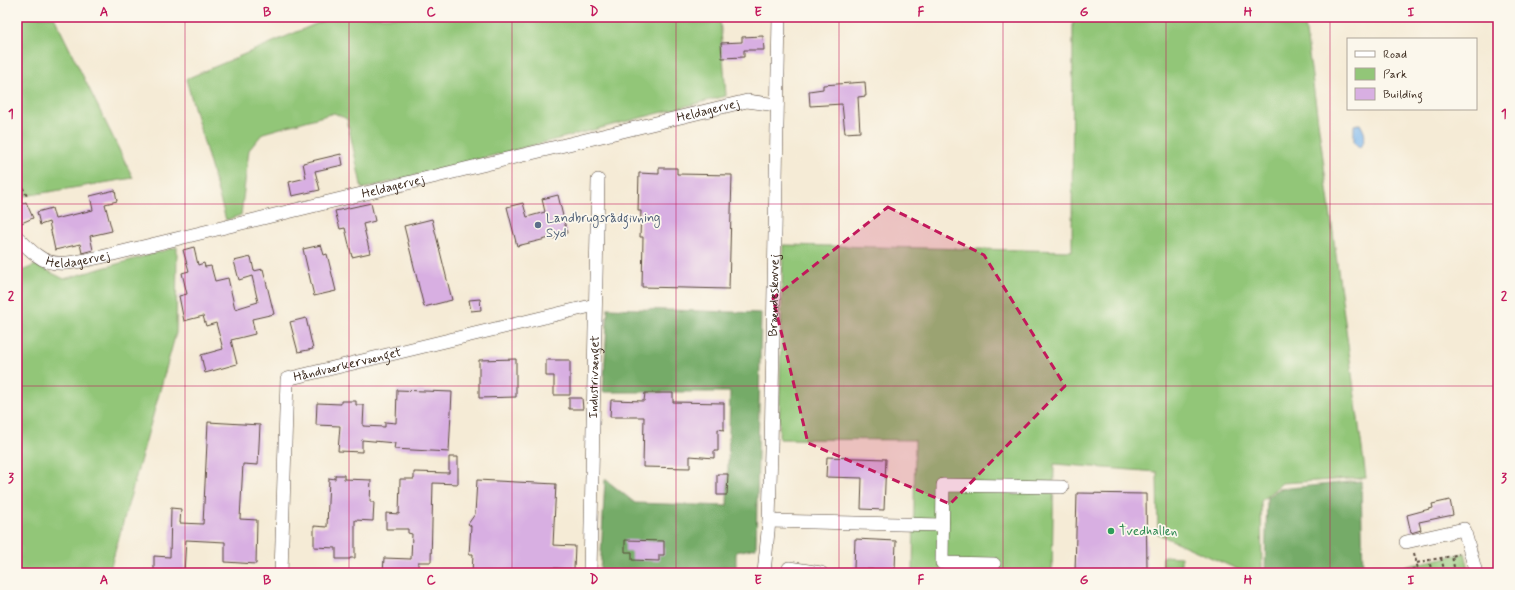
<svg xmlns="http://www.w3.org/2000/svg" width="1515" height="590" viewBox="0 0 1515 590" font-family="Mynerve,sans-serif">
  <rect width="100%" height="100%" fill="#fbf7ec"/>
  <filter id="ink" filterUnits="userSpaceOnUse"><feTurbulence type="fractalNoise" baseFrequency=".025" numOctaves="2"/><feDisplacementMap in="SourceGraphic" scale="8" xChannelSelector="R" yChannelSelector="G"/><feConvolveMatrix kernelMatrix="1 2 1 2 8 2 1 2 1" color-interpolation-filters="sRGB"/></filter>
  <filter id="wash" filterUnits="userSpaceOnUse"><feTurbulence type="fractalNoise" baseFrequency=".012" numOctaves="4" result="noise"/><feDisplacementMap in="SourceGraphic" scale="16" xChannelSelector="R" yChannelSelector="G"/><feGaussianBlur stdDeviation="0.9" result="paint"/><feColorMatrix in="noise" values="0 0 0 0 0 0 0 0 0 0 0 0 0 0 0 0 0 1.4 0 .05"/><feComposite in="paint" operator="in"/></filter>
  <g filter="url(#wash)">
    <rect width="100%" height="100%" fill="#f5ebd6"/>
    <path fill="#92c678" stroke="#66784b" d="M17 17H54L133 178 24 196 17 183Z
      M332 17H720L726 96 362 189 347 119 334 113 263 133 249 150 241 215 226 220 186 79Z
      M1073 17H1304L1366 478 1282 483 1261 501 1262 573H1246L1158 534 1157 472 1054 464 1052 573H913L915 440 779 439 783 245 1072 251Z
      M177 247 176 333 109 573H17V273L36 265 64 279Z
      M1465 553 1470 573H1377Z
      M1163 556 1181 557V573H1162Z"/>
    <path fill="#75ab68" stroke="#586a43" d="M608 308 761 313 756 548 736 552V573H600L605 479 635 503 727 506 730 392H603Z
      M1361 481 1363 573H1265L1267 497 1279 489Z"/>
    <path fill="#7db7ee" stroke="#5c7086" d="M1360 124C1366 134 1367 139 1359 148L1354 141V125Z"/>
    <g id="blocks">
      <path fill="#d8afe2" d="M763 36 764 50H744V57L722 58 721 43 742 42V37Z
        M865 82 866 96 858 97 860 132 845 133 842 104 810 106 809 91 823 89V85Z
        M341 154 343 165 315 171 320 190 292 196 289 182 306 178 303 163Z
        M659 168H677V174L732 175 729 289 642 287 643 237H640L641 211H638L639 173 659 174Z
        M115 190 117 201 105 204 112 231 90 236 93 250 82 253 80 244 55 250 49 222 40 225 37 212 52 208 55 219 93 210 90 196Z
        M558 195 567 233 550 240V238L517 246 507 207 523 203 527 217 545 212 542 199Z
        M26 202 33 218 17 225V206Z
        M371 203 375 221 363 224 370 253 352 257 345 228 340 229 335 211Z
        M432 219 452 300 424 307 404 226Z
        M321 245 324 255 327 254 336 291 314 296 303 249Z
        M194 247 198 265 204 263 205 267 211 266 215 281 228 278 235 309 258 302 252 276 239 280 234 261 251 257 254 271 263 269 274 314 252 319 255 334 231 340 237 364 205 373 201 355 223 349 216 323 206 326 203 316 184 321 179 296 187 294 182 273 189 271 183 250Z
        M480 299 481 310 471 311 469 300Z
        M306 318 313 349 298 352 290 322Z
        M516 359V397L479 398V360Z
        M546 360H570V395H554V376H546Z
        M397 390 452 392 449 452 394 449 395 443 362 440V452L338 451 340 426 316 425 317 403 341 404V401H356V405H364L363 426 385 427V422L396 423Z
        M645 393H673V402L724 403V430L718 429V451H714V458L690 456V468L643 467 644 417H610L611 400 644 401Z
        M569 398H582L583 409H569Z
        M208 422 260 425 258 465 243 464 240 519 257 520 256 564 225 562V542L186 540 184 573 154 572V556L170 557 171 508 181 509 180 523 203 524Z
        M449 457H458V484L433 483 431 562H418V573H383L384 558 411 559 412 534 408 533V529H386V513L399 514 400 479H414V472L449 473Z
        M827 457 886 459 884 510 861 509 862 478 826 477Z
        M717 474H728L727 495H717Z
        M335 475H344V479L371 480 370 502H374L373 521 355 520V558H350V559H336V548L314 547V526L327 527 329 478 335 479Z
        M477 480 556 484 553 545 575 546 574 569 552 568V573H472L473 554H469L471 526 468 524 475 514Z
        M1077 493 1146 494 1147 568H1142V573H1075Z
        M1450 500 1453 515 1419 522 1421 530 1411 533 1407 515 1433 508 1432 504Z
        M855 539 896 541 895 570 854 569Z
        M625 540 664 541V555H659V561L632 560V552H625Z"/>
    </g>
  </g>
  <g filter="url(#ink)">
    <use href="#blocks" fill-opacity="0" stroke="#57473a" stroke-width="1"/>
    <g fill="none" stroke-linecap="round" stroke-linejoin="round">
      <defs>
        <g id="minor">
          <path id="s1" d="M17 237C24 243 30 251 38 256 55 270 82 260 101 257L747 101 777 105"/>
          <path d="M769 521 942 525"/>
          <path d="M1406 542 1464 529 1476 573"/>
          <path d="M994 564 942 563 943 485 1062 487"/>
          <path d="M789 568 821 573"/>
          <path id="s2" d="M281 573 287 379 595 305"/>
          <path id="s3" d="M590 573 598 180"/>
          <path id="s4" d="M764 573 769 521 771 449 779 17"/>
        </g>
      </defs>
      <use href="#minor" stroke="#57473a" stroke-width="14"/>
      <path stroke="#57473a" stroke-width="2" stroke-dasharray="3 3" stroke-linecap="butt" d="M17 177 28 198
        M1414 553 1419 573
        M1441 558 1445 573
        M1417 563 1429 560
        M1394 573 1418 568
        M1432 573 1429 560 1452 556
        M1455 573 1452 556 1459 554"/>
      <use href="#minor" stroke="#fff" stroke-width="13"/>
    </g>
  </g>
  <path fill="#c2185b" fill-opacity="0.2" stroke="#c2185b" stroke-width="3" stroke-dasharray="8 5" stroke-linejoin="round" d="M888 207 984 255 1065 386 950 504 808 443 773 298Z"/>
  <path fill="none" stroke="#c2185b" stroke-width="1" stroke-opacity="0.55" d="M185 17V573M349 17V573M512 17V573M676 17V573M839 17V573M1003 17V573M1166 17V573M1330 17V573M17 204H1498M17 386H1498"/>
  <circle fill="#5c6f8a" stroke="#fbf7ec" stroke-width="1.5" cx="538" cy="225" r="4"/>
  <circle fill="#2e9e5b" stroke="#fbf7ec" stroke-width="1.5" cx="1111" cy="531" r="4"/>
  <g text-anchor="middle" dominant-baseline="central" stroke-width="3.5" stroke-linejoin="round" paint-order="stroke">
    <g font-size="13" fill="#3b2a1e" stroke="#fbf7ec">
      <text stroke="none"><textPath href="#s1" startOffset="718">Heldagervej</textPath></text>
      <text stroke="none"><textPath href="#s1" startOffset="394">Heldagervej</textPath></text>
      <text stroke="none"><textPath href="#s1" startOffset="70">Heldagervej</textPath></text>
      <text stroke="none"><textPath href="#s4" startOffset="278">Brændeskovvej</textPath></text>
      <text stroke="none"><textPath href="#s2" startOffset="256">Håndværkervænget</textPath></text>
      <text stroke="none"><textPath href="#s3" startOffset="196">Industrivænget</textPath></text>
    </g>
    <g font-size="13" fill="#4e5e75" stroke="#fbf7ec" text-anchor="start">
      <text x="546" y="218">Landbrugsrådgivning<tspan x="546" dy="15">Syd</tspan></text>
    </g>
    <g font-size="13" fill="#27864d" stroke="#fbf7ec" text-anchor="start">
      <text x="1119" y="531">Tvedhallen</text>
    </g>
  </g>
  <rect width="1515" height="590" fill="none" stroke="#fbf7ec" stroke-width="44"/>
  <rect x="1347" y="38" width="130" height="72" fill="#fbf7ec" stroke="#aea59a"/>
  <rect x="1355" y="51" width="20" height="6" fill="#ffffff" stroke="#aea59a"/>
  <text x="1383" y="58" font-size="12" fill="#3b2a1e">Road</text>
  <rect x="1355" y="68" width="20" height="12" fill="#92c678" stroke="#aea59a"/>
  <text x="1383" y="78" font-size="12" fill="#3b2a1e">Park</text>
  <rect x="1355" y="88" width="20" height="12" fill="#d8afe2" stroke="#aea59a"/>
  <text x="1383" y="98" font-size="12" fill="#3b2a1e">Building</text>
  <rect x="22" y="22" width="1471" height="546" fill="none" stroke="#c2185b" stroke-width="1.5"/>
  <g font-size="13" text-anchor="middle" font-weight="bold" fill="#c2185b">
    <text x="104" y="16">A</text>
    <text x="267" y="16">B</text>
    <text x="431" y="16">C</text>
    <text x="594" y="16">D</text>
    <text x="758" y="16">E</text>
    <text x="921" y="16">F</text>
    <text x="1084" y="16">G</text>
    <text x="1248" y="16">H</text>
    <text x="1411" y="16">I</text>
    <text x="11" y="118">1</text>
    <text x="1504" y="118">1</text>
    <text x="11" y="300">2</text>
    <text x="1504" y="300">2</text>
    <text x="11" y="482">3</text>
    <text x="1504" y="482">3</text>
    <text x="104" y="584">A</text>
    <text x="267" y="584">B</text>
    <text x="431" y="584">C</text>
    <text x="594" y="584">D</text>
    <text x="758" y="584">E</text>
    <text x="921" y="584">F</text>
    <text x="1084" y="584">G</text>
    <text x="1248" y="584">H</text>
    <text x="1411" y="584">I</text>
  </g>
</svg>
